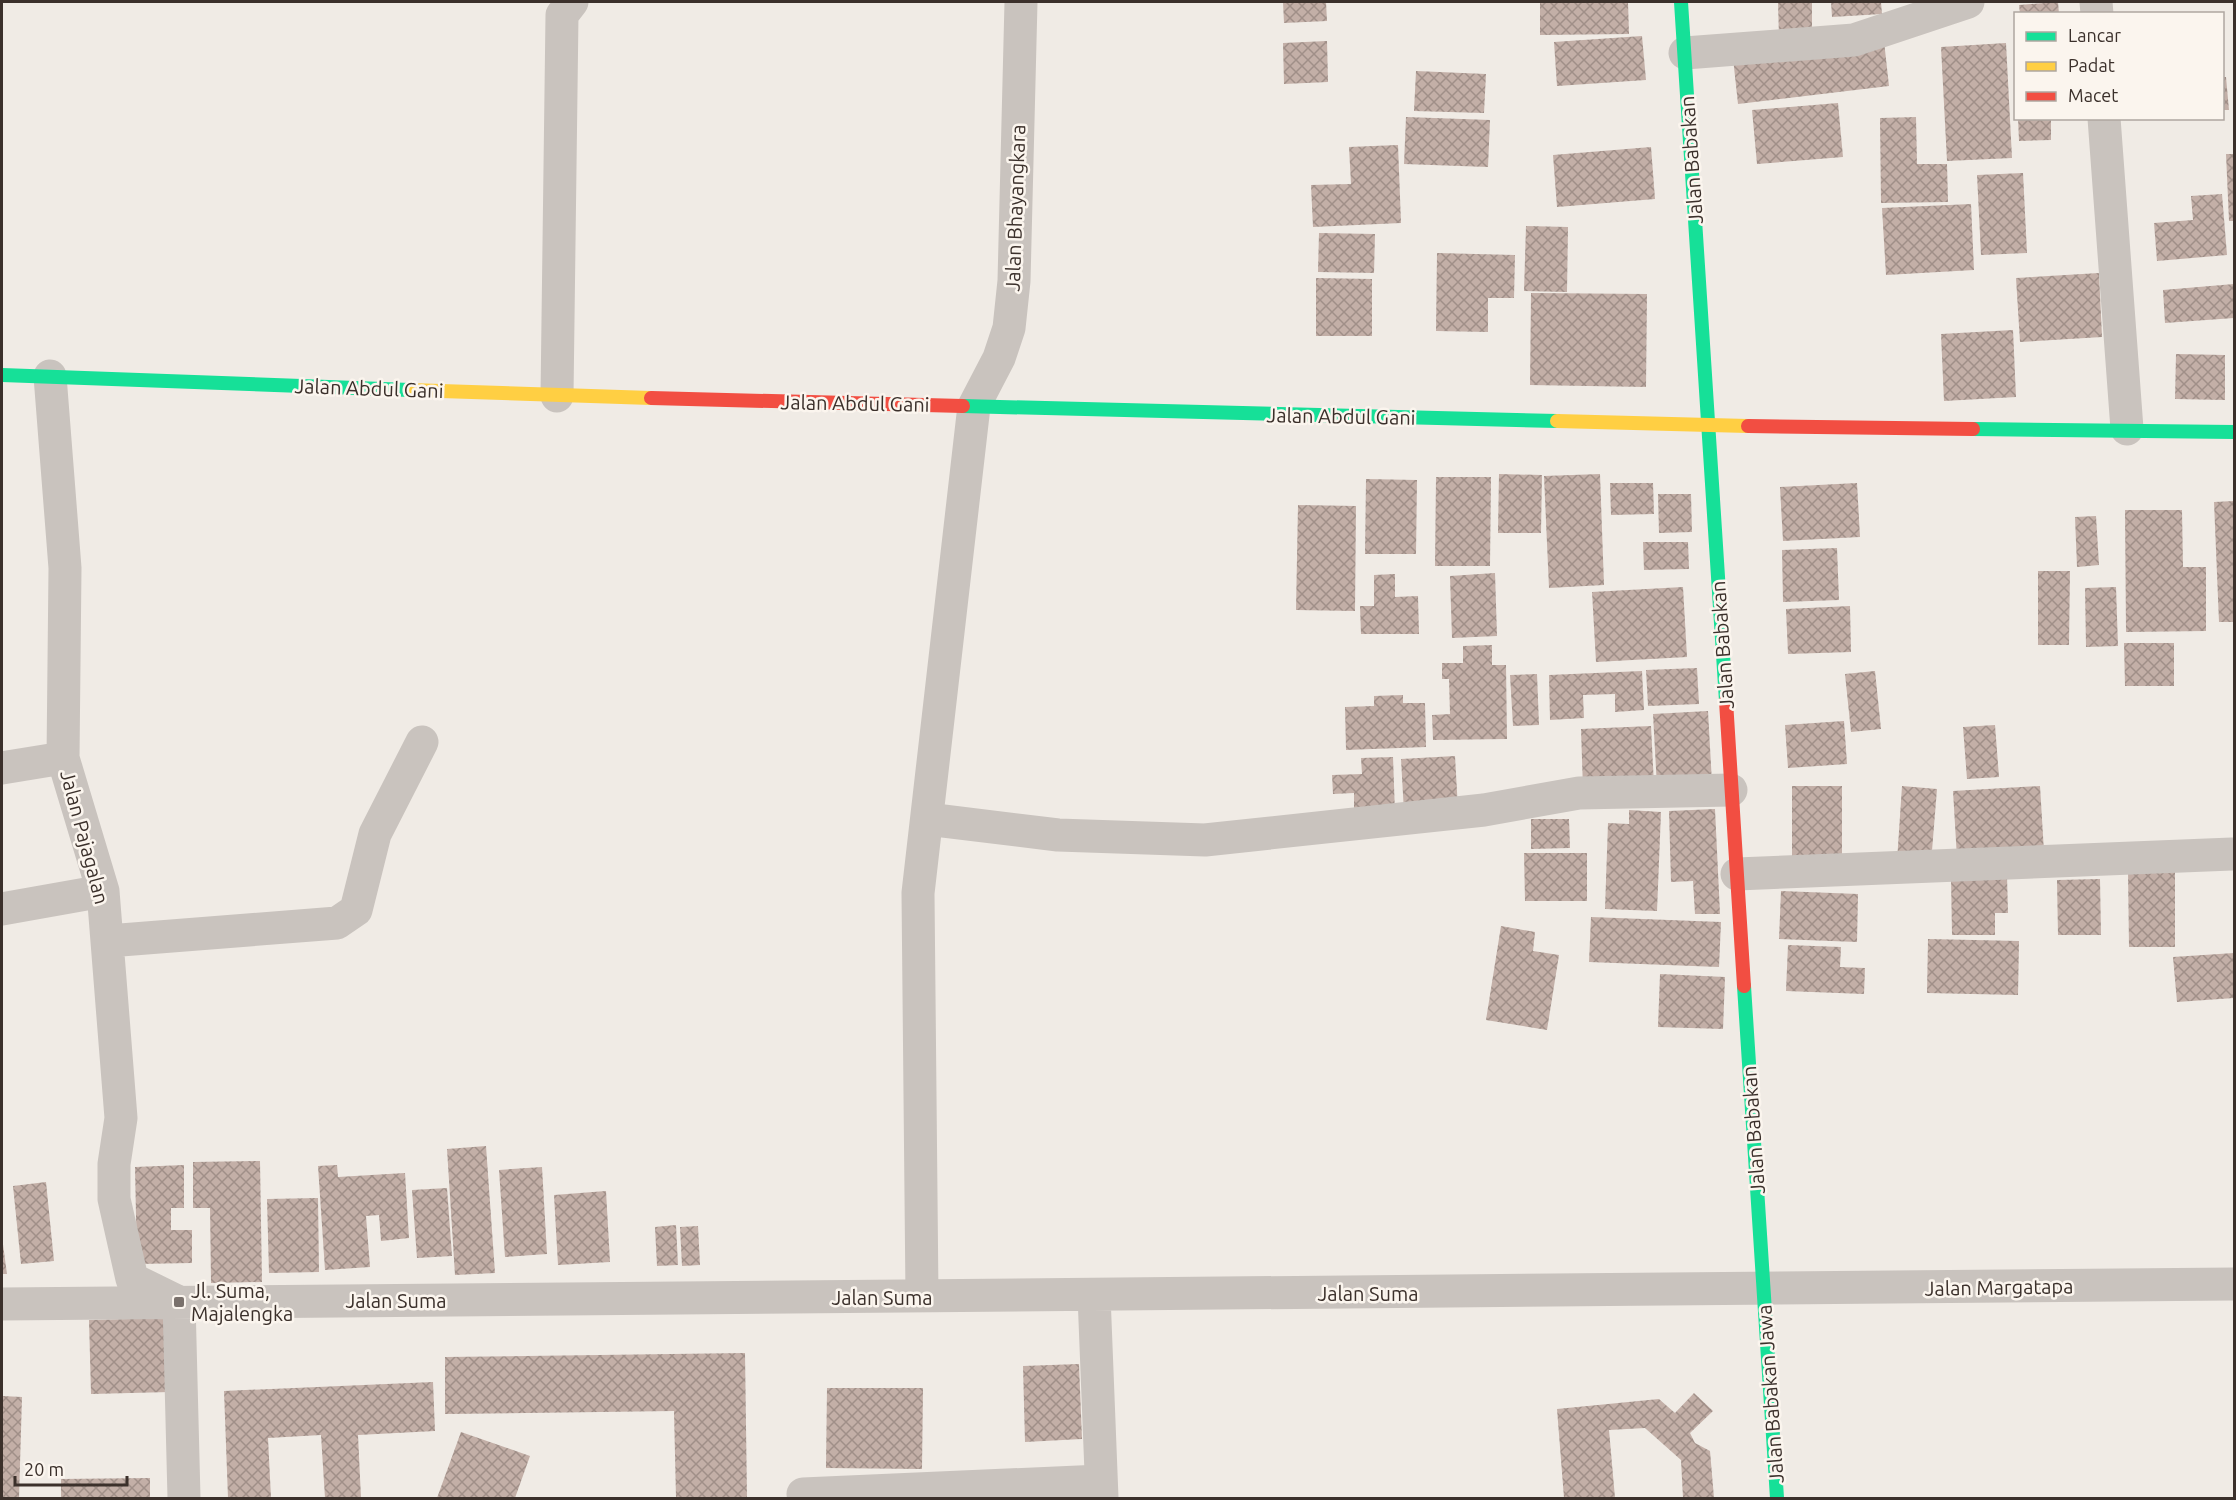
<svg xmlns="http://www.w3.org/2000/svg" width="2236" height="1500" viewBox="0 0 2236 1500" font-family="Ubuntu,sans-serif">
  <defs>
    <pattern id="building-cross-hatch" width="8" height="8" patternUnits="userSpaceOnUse" patternTransform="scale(1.5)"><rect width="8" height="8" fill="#c3afa7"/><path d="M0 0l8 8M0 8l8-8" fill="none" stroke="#a08f88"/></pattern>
  </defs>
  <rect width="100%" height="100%" fill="#f0ebe5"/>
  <path fill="url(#building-cross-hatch)" d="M1283 2H1326L1327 21 1284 23Z
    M1540 2H1628L1629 34 1540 35Z
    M1778 2H1812V38H1779Z
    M1831 2H1881L1882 14 1832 17Z
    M2058 2 2059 14H2020L2019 5Z
    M1642 36 1646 80 1557 86 1554 42Z
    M1327 41 1328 82 1284 84 1283 43Z
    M1884 41 1889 86 1738 104 1733 58Z
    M2006 43 2012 158 1947 161 1941 47Z
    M1416 71 1486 74 1484 113 1414 111Z
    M2222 77H2226L2229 110H2222Z
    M1838 103 1843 157 1757 164 1752 110Z
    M1406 117 1490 120 1488 167 1404 164Z
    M1916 117 1917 164H1947L1948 202 1881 203 1880 118Z
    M2018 118H2051V140L2019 141Z
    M1398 145 1401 223 1313 227 1311 185 1351 184 1349 147Z
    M1651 147 1655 199 1557 207 1553 155Z
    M2226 154H2234V221H2229Z
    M2023 173 2027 253 1981 255 1977 175Z
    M2222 194 2227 255 2157 261 2154 223 2193 220 2191 196Z
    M1971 204 1974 270 1886 275 1882 208Z
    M1526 226 1568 227 1567 292 1524 291Z
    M1319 233 1375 234 1374 273 1318 272Z
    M1437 253 1515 255 1514 298H1488V332L1436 331Z
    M2099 273 2102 337 2020 342 2016 278Z
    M1316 278 1372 279V336H1316Z
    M2234 284V318L2165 323 2163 290Z
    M1531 293 1647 294 1646 387 1530 385Z
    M2013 330 2016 397 1944 401 1941 334Z
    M2176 354 2225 355V400L2175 399Z
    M1499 474 1542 475 1541 533H1498Z
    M1600 474 1604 585 1549 588 1544 476Z
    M1436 477H1491L1490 566H1435Z
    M1366 479 1417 480 1416 554H1365Z
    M1610 483H1653L1654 514 1611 515Z
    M1857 483 1860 537 1783 541 1780 487Z
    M1658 494H1691L1692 532 1659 533Z
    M2234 501V622H2219L2214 502Z
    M1298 505 1356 506 1355 611 1296 610Z
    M2125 510H2182L2183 567H2206V631L2126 632Z
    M2096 516 2099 565 2077 567 2075 517Z
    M1643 542H1688L1689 569 1644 570Z
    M1837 548 1839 600 1783 602 1782 550Z
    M2038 571H2070L2069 645H2038Z
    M1495 573 1497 636 1452 638 1450 576Z
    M1395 574V597L1418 596 1419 634H1361L1360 606H1374V575Z
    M1683 587 1687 657 1596 662 1592 592Z
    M2116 587 2118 646 2086 647 2085 588Z
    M1850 606 1851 652 1788 654 1786 609Z
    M2124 643H2174V686H2125Z
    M1492 645V665H1506L1507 739 1433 740 1432 715 1450 714 1449 679H1442V663H1463V646Z
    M1697 668 1699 704 1648 706 1646 670Z
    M1642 671 1644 710 1615 712V694L1583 695 1584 718 1550 720 1549 675Z
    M1875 671 1881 729 1851 732 1845 674Z
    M1537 674 1539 725 1513 726 1510 675Z
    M1403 695V703H1425L1426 747 1346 750 1345 707 1374 706V696Z
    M1708 711 1712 783 1657 787 1653 714Z
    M1844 721 1847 764 1788 768 1785 725Z
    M1995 725 1999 777 1967 779 1963 727Z
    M1651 726 1654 785 1583 789 1581 729Z
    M1455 756 1458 809 1404 812 1401 759Z
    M1393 757 1395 813 1354 814V793L1333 794 1332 775 1362 774 1361 758Z
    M1792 786H1842V861H1792Z
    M1902 786 1937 789 1931 863 1897 861Z
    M2040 786 2044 852 1957 858 1953 791Z
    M1715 809 1720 914H1695L1693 881 1671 882 1669 811Z
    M1629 810 1661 812 1657 911 1605 909 1608 823 1629 824Z
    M1531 819H1569L1570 848 1531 849Z
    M1524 853H1587V901H1525Z
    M2128 870H2175V947H2129Z
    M2007 876 2008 913H1995V935H1952L1951 877Z
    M2100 879 2101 935H2058L2057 880Z
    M1781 891 1858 894 1857 942 1779 939Z
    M1591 917 1721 922 1719 967 1589 962Z
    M1501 926 1535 932 1533 951 1559 955 1547 1030 1486 1020Z
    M1928 939 2019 941 2018 995 1927 993Z
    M1788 945 1841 947 1840 967 1865 968 1864 994 1786 991Z
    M2234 953V998L2177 1002 2173 957Z
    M1660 974 1725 977 1723 1029 1658 1027Z
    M486 1146 495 1273 455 1275 447 1149Z
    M260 1161 262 1282 211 1283 210 1208H193V1162Z
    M184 1165V1208H171V1230H192V1263L137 1264 135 1167Z
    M337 1165 338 1177 405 1173 409 1238 381 1241 379 1215 366 1216 370 1267 325 1270 318 1166Z
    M542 1167 547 1254 505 1257 499 1170Z
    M46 1182 54 1261 21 1264 13 1186Z
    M447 1188 452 1256 417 1258 412 1190Z
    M606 1191 610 1262 558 1265 554 1195Z
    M318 1198 319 1272 269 1273 267 1199Z
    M676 1225 678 1265 657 1266 655 1227Z
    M698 1226 700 1265 682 1266 680 1227Z
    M2 1237 7 1274H2Z
    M168 1318 170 1392 91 1394 89 1320Z
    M745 1353 747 1498H676L674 1411 445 1414V1357Z
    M1079 1364 1082 1439 1025 1442 1023 1366Z
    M433 1382 435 1431 358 1435 361 1498H325L321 1435 268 1438 271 1498H228L224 1391Z
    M827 1388H923L922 1469 826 1468Z
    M1694 1393 1713 1411 1690 1433 1695 1443 1710 1451 1714 1498H1683L1681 1460 1645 1428 1609 1430 1615 1498H1564L1557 1409 1659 1399 1675 1413Z
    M2 1396 22 1397 19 1498H2Z
    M461 1432 530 1456 515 1498H437Z
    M150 1478V1498H61V1479Z"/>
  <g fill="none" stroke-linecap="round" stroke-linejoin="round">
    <path stroke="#c9c3be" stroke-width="33" d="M2096 2 2097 14
      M1685 53 1854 40 1968 2
      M2104 118 2127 429
      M50 376 65 568 63 758 103 891 121 1118 114 1164V1199L132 1279 179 1302 184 1498
      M557 396 562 15 572 2
      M2 768 63 758
      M927 819 1058 835 1205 840 1484 810 1579 793 1731 790
      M1737 874 2232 854
      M2 909 103 891
      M108 941 337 923 356 910 375 834 422 742
      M1094 1295 1102 1498
      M922 1296 918 893 974 406 999 358 1009 328 1014 281 1021 2
      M2 1304 2234 1284
      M803 1494 1101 1481"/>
    <path stroke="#16e098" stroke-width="14" d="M1681 2 1726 701
      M2 375 410 390
      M963 406 1557 421
      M1973 429 2234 432
      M1744 986 1777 1498"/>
    <path stroke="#ffcf43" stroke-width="14" d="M410 390 651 398
      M1557 421 1748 426"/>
    <path stroke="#f24e42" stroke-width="14" d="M651 398 963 406
      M1748 426 1973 429
      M1726 701 1744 986"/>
  </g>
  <rect fill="#7a716c" stroke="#fbf5ee" stroke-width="2" x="173" y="1296" width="12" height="12" rx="3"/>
  <g text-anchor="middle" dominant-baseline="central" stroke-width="5" stroke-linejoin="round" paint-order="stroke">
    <g font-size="20" fill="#3b302b" stroke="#fbf5ee">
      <text transform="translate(1691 160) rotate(-94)">Jalan Babakan</text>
      <text transform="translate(1015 208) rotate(-88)">Jalan Bhayangkara</text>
      <text transform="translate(369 388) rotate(2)">Jalan Abdul Gani</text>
      <text transform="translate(855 403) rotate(1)">Jalan Abdul Gani</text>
      <text transform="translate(1341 416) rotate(1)">Jalan Abdul Gani</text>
      <text transform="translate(1722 645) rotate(-94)">Jalan Babakan</text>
      <text transform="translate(85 837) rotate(75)">Jalan Pajagalan</text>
      <text transform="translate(1753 1130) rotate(-94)">Jalan Babakan</text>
      <text transform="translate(1999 1287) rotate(-1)">Jalan Margatapa</text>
      <text x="1368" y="1293">Jalan Suma</text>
      <text x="882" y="1297">Jalan Suma</text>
      <text x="396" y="1300">Jalan Suma</text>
      <text transform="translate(1770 1394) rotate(-94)">Jalan Babakan Jawa</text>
    </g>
    <g font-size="20" fill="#3b302b" stroke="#fbf5ee" text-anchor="start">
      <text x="191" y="1290">Jl. Suma,<tspan x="191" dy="23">Majalengka</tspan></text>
    </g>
  </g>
  <rect width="2236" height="1500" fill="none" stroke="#3b302b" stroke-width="6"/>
  <rect x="2014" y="12" width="210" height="108" fill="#fbf5ee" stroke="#aea6a0" stroke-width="1.5"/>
  <rect x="2026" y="32" width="30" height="9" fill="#16e098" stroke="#aea6a0" stroke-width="1.5"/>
  <text x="2068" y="42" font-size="18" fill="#3b302b">Lancar</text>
  <rect x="2026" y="62" width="30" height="9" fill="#ffcf43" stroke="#aea6a0" stroke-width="1.5"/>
  <text x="2068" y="72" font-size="18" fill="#3b302b">Padat</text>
  <rect x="2026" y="92" width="30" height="9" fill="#f24e42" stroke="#aea6a0" stroke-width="1.5"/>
  <text x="2068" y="102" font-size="18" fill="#3b302b">Macet</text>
  <path d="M15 1476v9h112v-9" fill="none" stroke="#3b302b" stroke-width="3"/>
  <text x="24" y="1476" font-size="18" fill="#3b302b" stroke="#fbf5ee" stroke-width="4.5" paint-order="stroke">20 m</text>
</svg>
